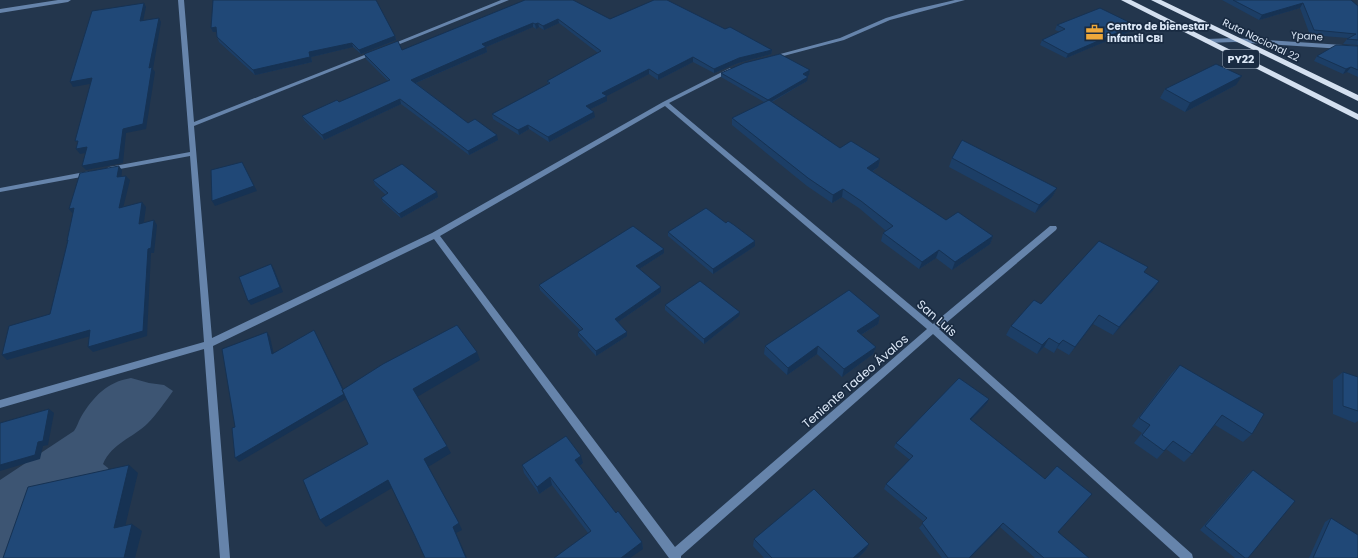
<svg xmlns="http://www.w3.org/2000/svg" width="1358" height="558" viewBox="0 0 1358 558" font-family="Poppins,sans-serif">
  <rect width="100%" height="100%" fill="#23364d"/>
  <path fill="#3d5573" d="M131 378 149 383 164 385 173 391C165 402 157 414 148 423 133 438 112 443 103 464L108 468 110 473 6 558H0V480L74 431C77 427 78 422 81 417 93 397 107 382 131 378Z"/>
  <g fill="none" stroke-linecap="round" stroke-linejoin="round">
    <path fill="#6684ab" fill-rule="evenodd" d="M58 0H71L68 2 0 13V9Z
      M178 0H184L194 122 372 52 377 53 194 126 212 338 432 233 663 102 730 68 733 70 732 71 669 103 933 324 1050 226H1056L1057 228 1056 230 939 329 1192 554 1193 558H1180L933 334 681 556V558H669L434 239 213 346 230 558H220L204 349 0 408V400L204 342 190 156 109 171 106 169 109 167 190 152ZM665 106 927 329 675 547 440 236Z
      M501 0H509L390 48 385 47Z
      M955 0H965L890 20 844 40 772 59 769 57 840 38 886 18 916 9Z
      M1234 38 1358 46V50L1234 42 1206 43 1203 41 1206 39Z
      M90 171H92L93 173 92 175 0 192V188Z"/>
    <path fill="#d4e0f0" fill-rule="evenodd" d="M1121 0H1131L1358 114V120Z
      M1151 0H1161L1358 95V101Z"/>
  </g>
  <path fill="#1c3e66" d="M525 0 610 19 725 29 772 50 771 54 738 63 714 73 693 62 658 80 649 74 606 96 607 101 590 109 595 117 549 142 529 129 519 135 493 119 492 114 548 84 547 81 598 53 559 23 544 30 539 27 536 29 533 27 486 47 487 52 416 83 468 123 498 140 469 155 401 104 324 140 304 120 302 116 339 102 388 81 366 59 364 54 402 50Z
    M1222 0H1351L1358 6V45L1343 44 1347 39 1348 38 1310 35 1300 8 1259 20Z
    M1057 25H1135L1133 30 1066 58 1040 45 1042 40 1060 32 1055 30Z
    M211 28 395 36 396 40 361 54 353 47 311 57 312 62 255 75 219 42 217 37 216 32H213Z
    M1358 46V77L1347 72 1343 74 1314 61 1317 56Z
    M810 70 809 75 806 76 807 81 772 102 840 148 880 159 878 167 872 172 946 220 993 236 990 244 952 270 936 258 919 269 881 241 883 233 886 231 859 208 842 197 832 203 807 186 732 125V118L764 102 721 77V73Z
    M1236 85 1185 112 1160 98 1165 89Z
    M952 158 1057 188 1052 197 1035 213 949 167Z
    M373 180 438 197 401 218 383 202 381 198 386 195 375 185Z
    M726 223 755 241V246L713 274 668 236V232Z
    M664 249V253L639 269 661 292 618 322 627 332V336L596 356 578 336V332L580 330 540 290 539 285Z
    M1144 272 1159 281 1153 290 1113 335 1093 324 1069 355 1057 348 1054 353 1044 347 1037 354 1006 335 1011 326 1041 304Z
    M665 305 739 316 704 344 665 310Z
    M880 316 878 324 861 335 876 347 873 354 842 377 817 354 787 375 764 354 765 346Z
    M1180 365 1252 434 1243 442 1215 425 1192 454 1184 462 1166 449 1157 459 1134 443 1142 433 1132 426 1172 373Z
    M1343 372 1358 377V421L1355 423 1333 414V380Z
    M989 399 987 403 971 420 1058 532 1089 558H1035L1000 527 970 558H942L919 528 924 522 884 489 886 484 910 460 894 447 896 443Z
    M583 463 579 466 616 513 642 542 643 549 588 533 552 485 539 494 524 473 522 465Z
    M1253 470 1248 558H1235L1200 530 1248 474Z
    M1331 518 1358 558H1309L1325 522Z
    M754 539 869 544 865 551 858 558H764L753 546Z"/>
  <path fill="#163253" d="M144 3 146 7 142 26 140 21Z
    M1303 3 1300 8 1259 20 1262 15Z
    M159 18 161 22 153 69 155 72 146 129 126 133 123 163 86 170 82 166 123 129 149 68Z
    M558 19 559 23 544 30 543 26Z
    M533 23V27L486 47 487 52 413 84 411 80 482 44Z
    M538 23 539 27 536 29 535 24Z
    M1135 25 1133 30 1066 58 1068 54Z
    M216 27 218 32H213L211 28Z
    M395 36 396 40 361 54 359 50Z
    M352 43 353 47 311 57 312 62 255 75 253 70 309 52Z
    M772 50 771 54 738 63 714 73V69L739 58Z
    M693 57V62L658 80V75Z
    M1351 67 1347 72 1343 74 1346 69Z
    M649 69V74L603 98 602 93Z
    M810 70 809 75 802 79 803 74Z
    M1242 76 1236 85 1185 112 1190 103Z
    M808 77 807 81 767 104 768 100Z
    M92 78 95 83 73 87 70 82Z
    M607 96V101L586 111V106Z
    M400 99 401 104 324 140 322 135Z
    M594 112 595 117 549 142 548 137Z
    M528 125 529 129 519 135 518 130Z
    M497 135 498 140 469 155 468 151Z
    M87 147 91 152 80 154 76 149Z
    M880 159 878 167 865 176 867 168Z
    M242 162 257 191 215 206 212 201Z
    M119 166 122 170 121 182 117 177Z
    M126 176 130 180 122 212 119 208Z
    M1057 188 1052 197 1035 213 1039 205Z
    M843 189 842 197 832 203 833 195Z
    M437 192 438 197 401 218 399 214Z
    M142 202 146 207 143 229 139 224Z
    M74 208 73 214 69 209Z
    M154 220 157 225 154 253H151L147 336 93 352 88 347 148 249Z
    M993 236 990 244 952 270 955 262Z
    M755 241V246L713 274V269Z
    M664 249V253L636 271V266Z
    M939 250 936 258 919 269 922 262Z
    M271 264 274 269 283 292 251 305 248 301Z
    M1159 281 1153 290 1113 335 1119 327Z
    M661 287V292L615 324V319Z
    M740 312 739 316 704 344V339Z
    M1099 315 1093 324 1069 355Z
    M880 316 878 324 854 339 857 331Z
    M90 330 94 335 7 360 2 355Z
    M314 330 348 398 239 462 235 458Z
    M267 332 270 337 275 359 272 354Z
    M627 332V336L596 356V351Z
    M1049 338 1044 347 1037 354 1042 345Z
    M1063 340 1057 348 1054 353 1059 344Z
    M818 346 817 354 787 375 788 368Z
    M876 347 873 354 842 377 844 369Z
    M477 352 480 360 417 397 413 389Z
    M989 399 987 403 967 424 970 419Z
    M49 409 54 413 48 445 43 446 40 459 0 471V465L38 442Z
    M447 446 451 453 428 467 424 459Z
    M581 456 583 463 577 468 575 460Z
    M129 465 138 473 123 535 114 528Z
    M550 477 552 485 539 494 537 487Z
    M388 480 392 488 326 527 320 520Z
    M459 523 462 530 456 533 467 558H466L453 527Z
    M1003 523 1000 527 970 558H969Z
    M132 524 142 531 135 558H124Z
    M642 542 643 549 630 558H621Z
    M869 544 865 551 858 558H853Z"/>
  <path fill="#204877" stroke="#163253" d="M213 0H376L395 36 359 50 352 43 309 52 310 57 253 70 217 37 216 27 211 28Z
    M525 0H573L610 19 654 0H667L725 29 730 27 772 50 739 58 714 69 693 57 658 75 649 69 602 93 607 96 586 106 594 112 548 137 528 125 518 130 492 114 550 83 547 81 601 51 558 19 543 26 538 23 535 24 533 23 482 44 486 47 411 80 468 123 475 119 497 135 468 151 400 99 322 135 302 116 337 100 339 102 390 80 364 54 398 41 402 50Z
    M1233 0H1351L1358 6V40L1347 39 1356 34 1314 30 1303 3 1262 15Z
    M144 3 140 21 159 18 149 68 152 67 143 124 123 129 119 159 82 166 87 147 76 149 78 141H75L92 78 70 82 92 11Z
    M1100 8 1135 25 1068 54 1042 40 1065 29 1057 25Z
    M1336 45 1358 46V70L1351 67 1346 69 1317 56Z
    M780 54 810 70 803 74 808 77 768 100 721 73 744 63Z
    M1216 64 1242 76 1190 103 1165 89Z
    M769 100 840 148 851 141 880 159 867 168 946 220 958 212 993 236 955 262 939 250 922 262 883 233 893 226 861 201 843 189 833 195 808 178 732 118Z
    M962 140 1057 188 1039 205 952 158Z
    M242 162 254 186 212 201 211 170Z
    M402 164 437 192 399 214 381 198 388 193 373 180Z
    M119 166 117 177 126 176 119 208 142 202 139 224 154 220 151 248 148 249 143 331 88 347 90 330 2 355 9 326 50 314 68 240 67 241 74 208 69 209 80 173Z
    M706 208 726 223 728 221 734 225 755 241 713 269 668 232Z
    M633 226 664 249 636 266 661 287 615 319 627 332 596 351 578 332 583 329 539 285Z
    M1099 241 1148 267 1144 272 1159 281 1119 327 1099 315 1075 347 1063 340 1059 344 1049 338 1042 345 1011 326 1034 300 1041 304Z
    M271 264 280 287 248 301 239 277Z
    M700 281 740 312 704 339 665 305Z
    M849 290 880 316 857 331 876 347 844 369 818 346 788 368 765 346Z
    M457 325 477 352 413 389 447 446 424 459 459 523 453 527 466 558H425L415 536 388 480 320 520 303 480 368 444 342 390 383 364Z
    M314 330 343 390H342L344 394 235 458 232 428 235 427 222 349 267 332 272 354Z
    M1180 365 1264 414 1252 434 1222 415 1192 454 1173 441 1164 451 1142 435 1150 425 1139 418Z
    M1343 372 1358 377V411L1343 406Z
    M959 378 989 399 970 419 1045 479 1057 466 1092 494 1058 532 1089 558H1044L1003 523 969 558H948L922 523 927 518 886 484 913 456 896 443Z
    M49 409 43 441 38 442 35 455 0 465V423Z
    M566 436 581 456 575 460 616 513 618 511 642 542 621 558H554L591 531 550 477 537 487 522 465Z
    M129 465 114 528 132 524 124 558H3L28 487Z
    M1253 470 1295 501 1248 558H1245L1205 526Z
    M814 489 869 544 853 558H772L754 539Z
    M1331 518 1358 535V558H1313Z"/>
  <defs>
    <symbol id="office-bare" viewBox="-9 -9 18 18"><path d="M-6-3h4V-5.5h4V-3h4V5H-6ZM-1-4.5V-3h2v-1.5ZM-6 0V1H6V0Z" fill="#eda83b" stroke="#192b42" stroke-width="2.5" paint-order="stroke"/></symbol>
  </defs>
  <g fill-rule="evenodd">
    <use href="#office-bare" x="1082" y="20" width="25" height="25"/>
  </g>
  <g text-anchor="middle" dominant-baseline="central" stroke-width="3.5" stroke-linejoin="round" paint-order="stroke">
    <g font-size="10" font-weight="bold" fill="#dce8f7" stroke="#192b42" text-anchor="start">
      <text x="1107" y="26">Centro de bienestar<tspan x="1107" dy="12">infantil CBI</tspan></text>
    </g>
    <g font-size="10" fill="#dce8f7" stroke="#192b42">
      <text transform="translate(1307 36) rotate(4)">Ypane</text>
      <text transform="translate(1261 40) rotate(26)">Ruta Nacional 22</text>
    </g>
    <rect fill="#192b42" stroke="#a2afc1" stroke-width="1" x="1223" y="50" width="36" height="18" rx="3"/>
    <g font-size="11" font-weight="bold" fill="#dce8f7">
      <text x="1241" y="59">PY22</text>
    </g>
    <g font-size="12" fill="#dce8f7" stroke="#192b42">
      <text transform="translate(937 318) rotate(41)">San Luis</text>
      <text transform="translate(855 381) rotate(-41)">Teniente Tadeo Ávalos</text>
    </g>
  </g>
</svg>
